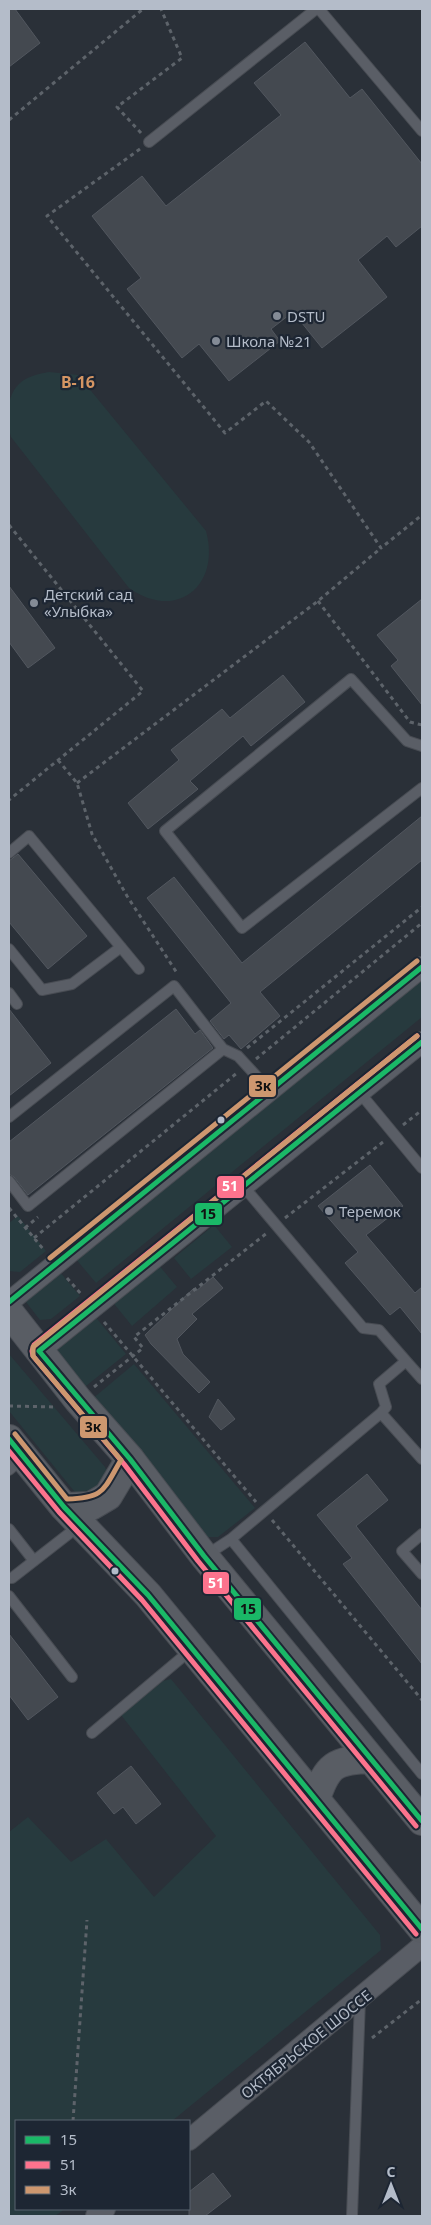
<svg xmlns="http://www.w3.org/2000/svg" width="431" height="2225" viewBox="0 0 431 2225" font-family="'Noto Sans',sans-serif">
  <rect width="100%" height="100%" fill="#2a3038"/>
  <path fill="#273a3e" d="M49 372 78 375 206 531C221 585 177 622 129 588L11 437C6 421 6 396 19 384 27 376 39 374 49 372Z
    M422 975V1017L96 1283 75 1258Z
    M18 1216 46 1251 20 1272 9 1271V1223Z
    M214 1225 232 1247 191 1279 174 1258Z
    M157 1263 177 1287 132 1326 111 1300Z
    M59 1271 80 1296 51 1319 40 1320 26 1302 28 1295Z
    M93 1314 126 1354 81 1390 55 1357 59 1341Z
    M9 1354 105 1467 109 1477 106 1486 81 1496 74 1491 9 1411Z
    M134 1364 255 1508 218 1537H203L91 1400Z
    M171 1679 380 1935 381 1950 172 2121H16V2209H65L55 2216H9V1832L28 1817 71 1862 106 1839 154 1897 216 1836 121 1715 163 1681Z"/>
  <path fill="#444950" stroke="#52575f" d="M9 9H15L40 43 9 67Z
    M305 42 350 98 362 89 422 164V226L396 247 387 236 358 260 387 297 322 348 293 312 271 329 280 341 229 381 199 344 182 358 127 289 141 278 92 216 142 176 166 206 281 115 254 83Z
    M9 586 55 648 28 668 9 642Z
    M422 599V705L391 666 398 660 377 635Z
    M283 675 305 702 251 746 243 736 190 781 198 789 148 829 128 803 179 760 171 750 222 709 230 718Z
    M422 816V860L260 992 280 1016 241 1049 229 1035 224 1039 210 1021 231 1003 147 898 174 877 242 963Z
    M18 854 87 936 48 969 9 922V861Z
    M9 1009 51 1063 9 1096Z
    M176 1009 195 1034 200 1030 213 1048 28 1195 14 1177 9 1174V1142Z
    M370 1165 403 1206 366 1235 415 1293 422 1287V1334L400 1307 390 1315 345 1263 358 1252 318 1206Z
    M213 1277 223 1288 192 1314 197 1319 177 1339 183 1354 210 1382 199 1393 151 1344 145 1335 194 1288 196 1291Z
    M218 1399 235 1419 221 1430 209 1417Z
    M367 1474 388 1500 356 1526 422 1610V1664L343 1564 352 1558 317 1515Z
    M9 1634 58 1697 28 1720 9 1695Z
    M131 1766 161 1804 136 1824 123 1807 114 1814 97 1793Z
    M213 2173 231 2196 205 2216H189V2192Z"/>
  <g fill="none" stroke-linecap="round" stroke-linejoin="round">
    <defs>
      <path id="service" d="M319 9 422 131
        M149 142 316 9
        M422 746 407 741 351 679 165 831 242 928 422 788
        M9 853 29 836 139 969
        M9 949 42 990 72 984 121 947
        M9 993 17 1004
        M360 1093 422 1168
        M9 1117 174 986 223 1049 238 1056 270 1091
        M9 1181 28 1206 223 1049
        M406 1361 422 1379
        M381 1413 422 1459
        M9 1470 23 1458
        M9 1529 34 1561
        M422 1534 402 1551 422 1574
        M231 1539 381 1413 386 1407 379 1384 406 1361 379 1330 363 1328 244 1187
        M205 1556 231 1539 422 1774
        M9 1578H12L80 1525
        M9 1596 72 1677
        M92 1733 192 1649
        M352 2216 360 2000"/>
      <path id="minor" d="M9 1302 422 967
        M39 1351 422 1042
        M189 2140 422 1946
        M96 2216 105 2209"/>
      <path id="secondary" d="M9 1312 78 1400 130 1459 204 1556 422 1821
        M9 1439 64 1507 148 1595 422 1929
        M64 1507 91 1506 108 1496 130 1459
        M316 1799C327 1765 335 1760 371 1759"/>
    </defs>
    <use href="#service" stroke="#484c53" stroke-width="12"/>
    <use href="#minor" stroke="#484c53" stroke-width="22"/>
    <use href="#secondary" stroke="#484c53" stroke-width="30"/>
    <path stroke="#5d636a" stroke-width="3" stroke-dasharray="4 4" stroke-linecap="butt" d="M9 120 143 9
      M141 133 117 107 182 58 161 9
      M140 149 47 216 225 433 266 401 309 442 381 548 422 515
      M9 525 143 691 9 800
      M318 601 410 722 422 725
      M58 760 77 783 92 834 127 896 177 973
      M77 783 318 601 381 548
      M247 1048 422 907
      M256 1059 422 923
      M403 1125 422 1110
      M9 1208 44 1250
      M285 1218 383 1142
      M25 1228 38 1217
      M34 1238 237 1073
      M67 1278 81 1294
      M104 1322 256 1502
      M94 1387 143 1348 134 1337 267 1233
      M9 1406 55 1407
      M272 1520 422 1700
      M372 2038 422 1999
      M73 2121 87 1920"/>
    <use href="#service" stroke="#5a5e66" stroke-width="10"/>
    <use href="#minor" stroke="#5a5e66" stroke-width="20"/>
    <use href="#secondary" stroke="#595d64" stroke-width="28"/>
    <defs>
      <path id="bus-1" d="M422 1042 39 1351 130 1459 204 1556 422 1821
        M9 1302 422 967
        M9 1439 64 1507 148 1595 422 1929"/>
      <path id="bus-2" d="M9 1451 59 1512 142 1600 416 1934
        M416 1826 198 1561 124 1464 33 1356 32 1351 34 1345 417 1036"/>
      <path id="bus-3" d="M50 1258 417 961
        M15 1434 67 1499C105 1498 103 1490 121 1460L33 1356V1347L417 1036"/>
    </defs>
    <use href="#bus-1" stroke="#1d2633" stroke-width="9"/>
    <use href="#bus-2" stroke="#1d2633" stroke-width="9"/>
    <use href="#bus-3" stroke="#1d2633" stroke-width="9"/>
    <use href="#bus-1" stroke="#1ab867" stroke-width="5"/>
    <use href="#bus-2" stroke="#fc738d" stroke-width="5"/>
    <use href="#bus-3" stroke="#cd976f" stroke-width="5"/>
  </g>
  <g fill="#848b96" stroke="#1d2633" stroke-width="2">
    <circle cx="277" cy="316" r="5"/>
    <circle cx="216" cy="341" r="5"/>
    <circle cx="34" cy="603" r="5"/>
    <circle cx="329" cy="1211" r="5"/>
  </g>
  <g fill="#b4bcc9" stroke="#1d2633" stroke-width="2">
    <circle cx="221" cy="1120" r="4.5"/>
    <circle cx="115" cy="1571" r="4.5"/>
  </g>
  <g text-anchor="middle" dominant-baseline="central" stroke-width="4.5" stroke-linejoin="round" paint-order="stroke">
    <g font-size="15" fill="#b4bcc9" stroke="#1d2633" text-anchor="start">
      <text x="287" y="316">DSTU</text>
      <text x="226" y="341">Школа №21</text>
      <text x="44" y="594">Детский сад<tspan x="44" dy="17">«Улыбка»</tspan></text>
      <text x="339" y="1211">Теремок</text>
    </g>
    <g font-size="15" fill="#b4bcc9" stroke="#1d2633">
      <text transform="translate(306 2044) rotate(-39)">ОКТЯБРЬСКОЕ ШОССЕ</text>
    </g>
    <g font-size="16" font-weight="bold" fill="#d59563" stroke="#1d2633">
      <text x="78" y="382">В-16</text>
    </g>
  </g>
  <g stroke="#1d2633" stroke-width="2">
    <rect x="248" y="1074" width="29" height="24" rx="5" fill="#cd976f"/>
    <rect x="216" y="1175" width="29" height="24" rx="5" fill="#fc738d"/>
    <rect x="194" y="1202" width="29" height="24" rx="5" fill="#1ab867"/>
    <rect x="79" y="1415" width="29" height="24" rx="5" fill="#cd976f"/>
    <rect x="202" y="1571" width="28" height="24" rx="5" fill="#fc738d"/>
    <rect x="233" y="1597" width="29" height="24" rx="5" fill="#1ab867"/>
  </g>
  <g font-size="14" text-anchor="middle" font-weight="bold" fill="#fff">
    <text x="230" y="1191">51</text>
    <text x="216" y="1588">51</text>
  </g>
  <g font-size="14" text-anchor="middle" font-weight="bold" fill="#111">
    <text x="263" y="1091">3к</text>
    <text x="208" y="1219">15</text>
    <text x="93" y="1432">3к</text>
    <text x="248" y="1614">15</text>
  </g>
  <rect width="431" height="2225" fill="none" stroke="#b4bcc9" stroke-width="20"/>
  <rect x="15" y="2120" width="175" height="90" fill="#1d2633" stroke="#59626f"/>
  <rect x="25" y="2136" width="25" height="8" fill="#1ab867" stroke="#59626f"/>
  <text x="60" y="2145" font-size="15" fill="#b4bcc9">15</text>
  <rect x="25" y="2161" width="25" height="8" fill="#fc738d" stroke="#59626f"/>
  <text x="60" y="2170" font-size="15" fill="#b4bcc9">51</text>
  <rect x="25" y="2186" width="25" height="8" fill="#cd976f" stroke="#59626f"/>
  <text x="60" y="2195" font-size="15" fill="#b4bcc9">3к</text>
  <g transform="translate(391 2185)" stroke="#1d2633" stroke-width="4" paint-order="stroke">
  <path d="M0-4L9 19L0 12L-9 19Z" fill="#b4bcc9"/>
  <text y="-8" font-size="14" font-weight="bold" text-anchor="middle" fill="#b4bcc9">С</text>
  </g>
</svg>
